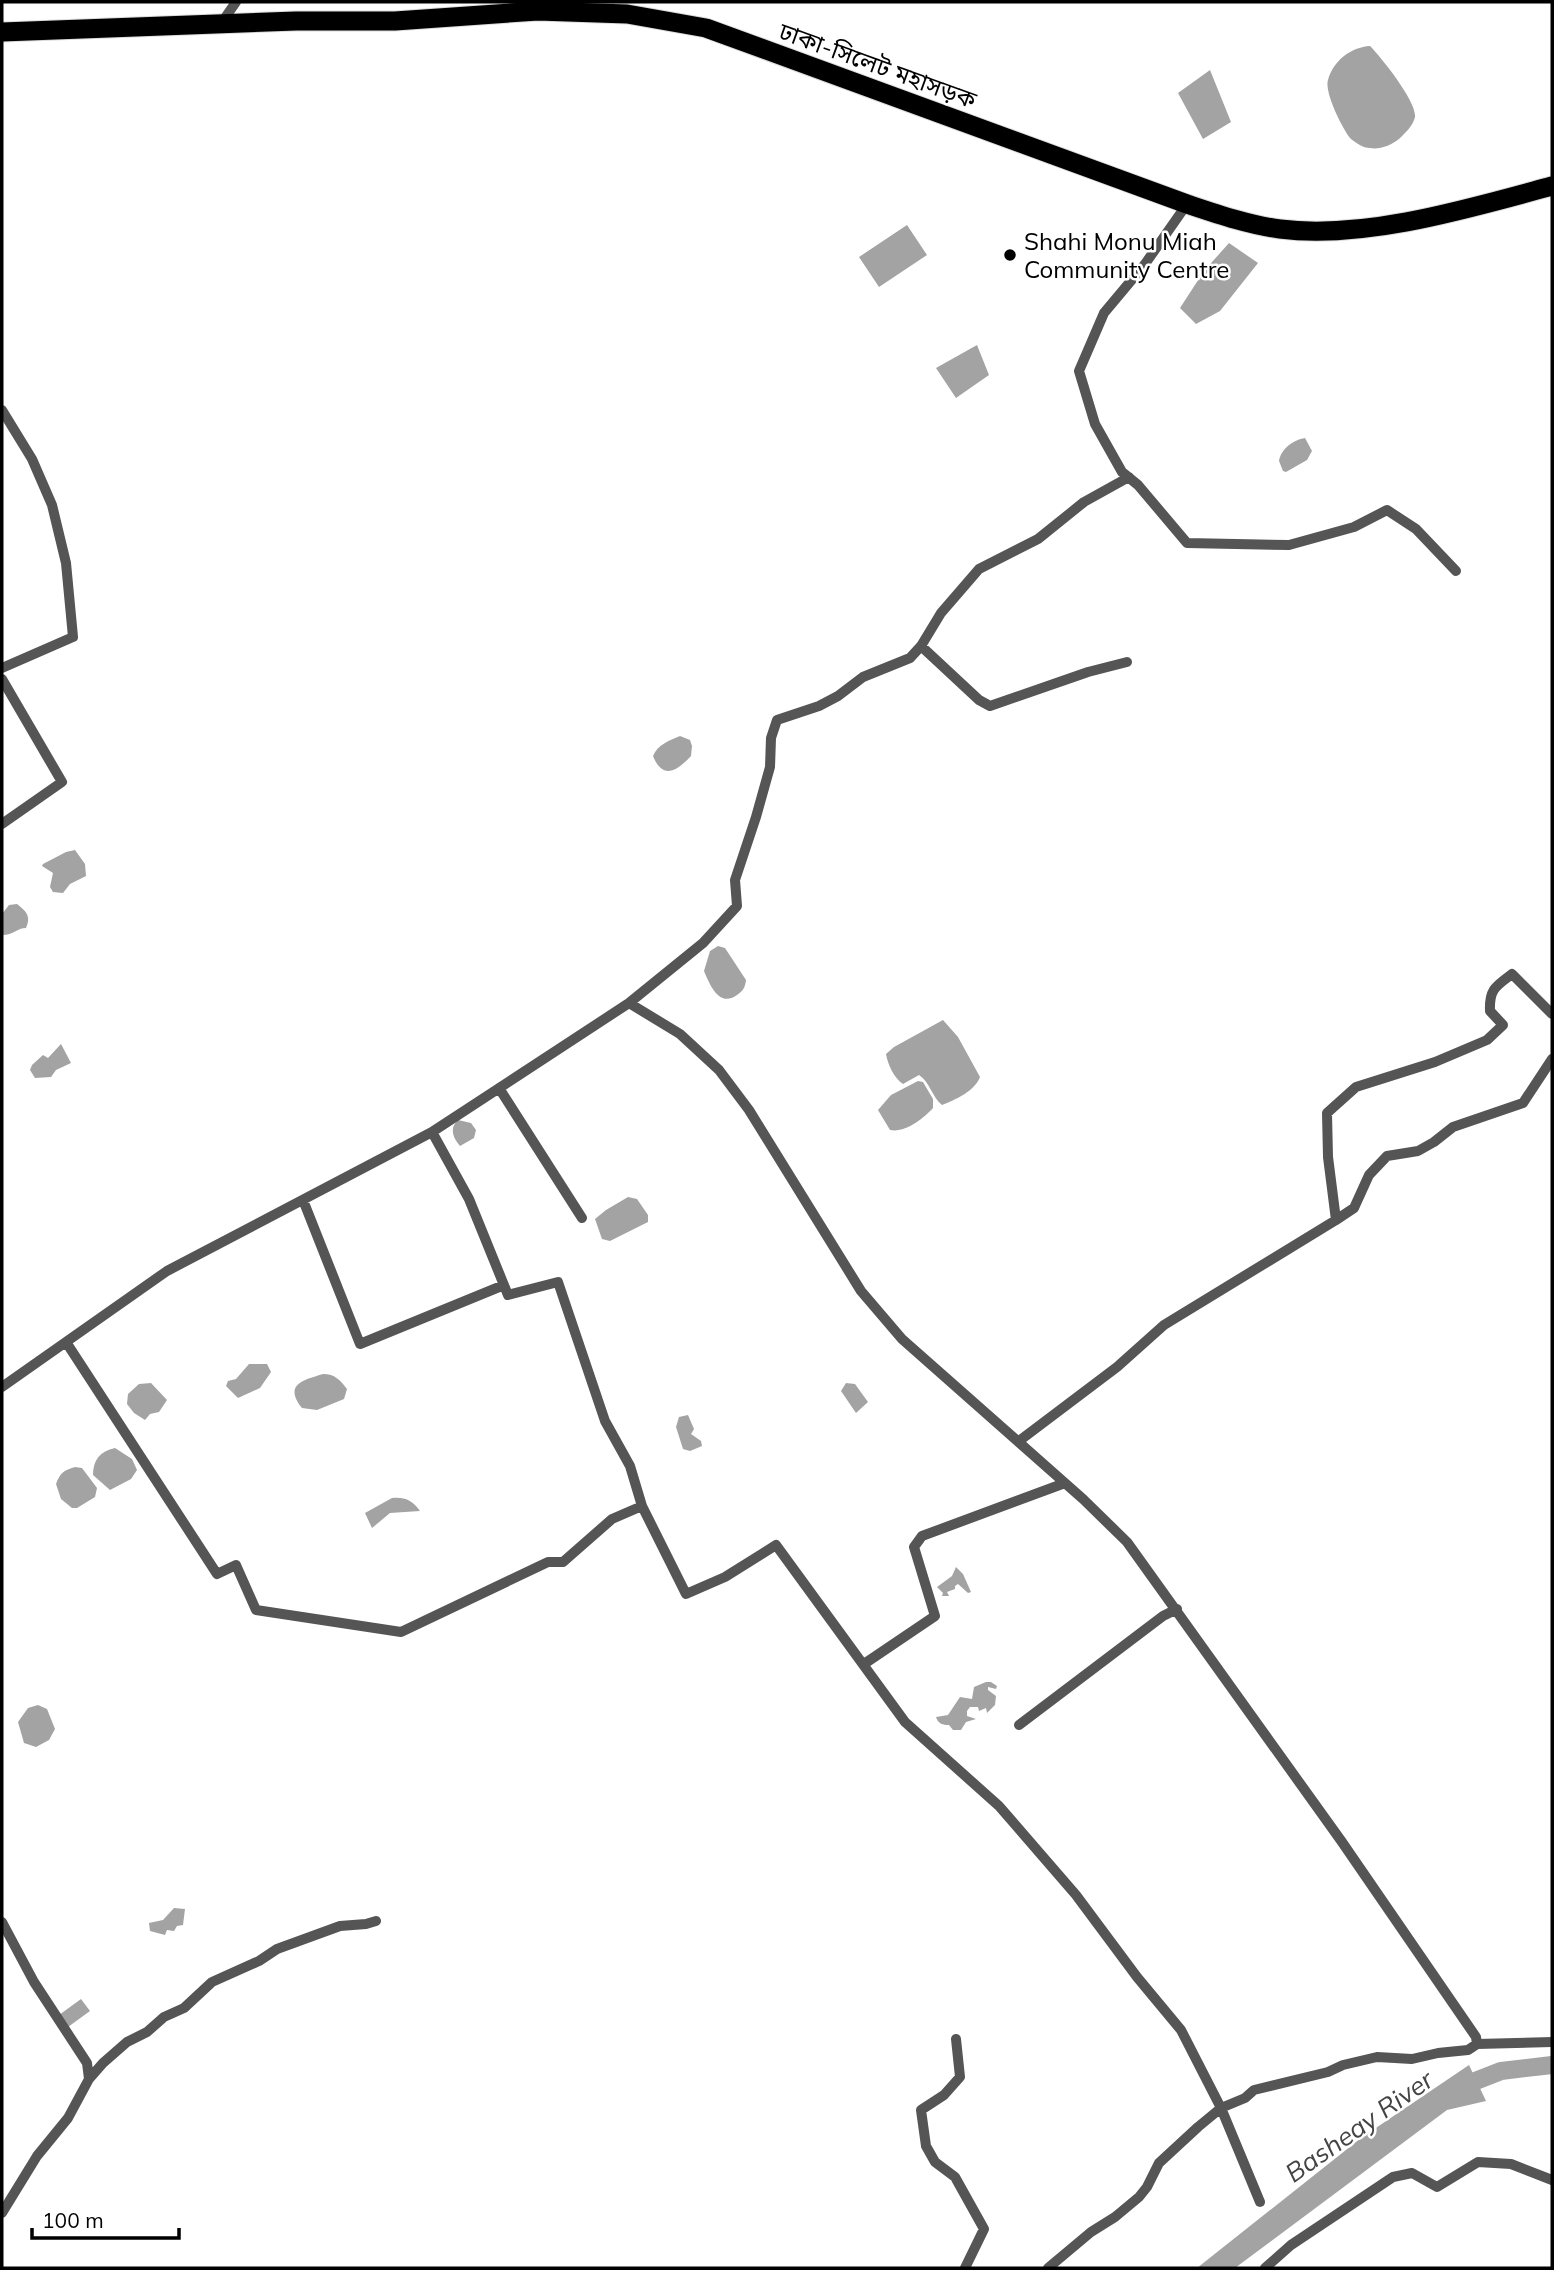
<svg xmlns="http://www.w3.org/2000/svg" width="1554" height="2270" viewBox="0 0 1554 2270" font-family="Mulish,'Noto Sans Bengali',sans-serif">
  <rect width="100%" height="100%" fill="#fff"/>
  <path fill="#a3a3a3" d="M1370 46C1381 57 1417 102 1415 117 1413 126 1405 133 1399 139 1392 145 1379 150 1370 148 1363 148 1356 143 1351 139 1343 130 1324 92 1328 80 1333 61 1351 47 1370 46Z
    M1210 70 1231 122 1203 139 1178 93Z
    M907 225 927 255 879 287 859 257Z
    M1229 243 1258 263 1220 311 1196 324 1180 308 1204 271Z
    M977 345 989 375 956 398 936 368Z
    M1305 438 1312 451 1307 460 1286 472 1283 471 1279 461C1281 449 1293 440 1305 438Z
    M680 736 690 740 692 746 691 756C678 770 663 781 653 756 658 744 669 741 680 736Z
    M75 850 85 864 86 876 70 884 63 893 53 892 50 887 53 873 42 866 43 864 66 852Z
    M17 904C27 912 31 916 26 928 17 928 14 935 2 935V914L9 905Z
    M718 946 725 948 746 980C745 988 743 991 737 995 719 1008 710 985 704 971L710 951Z
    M943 1020 958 1037 980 1077C975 1091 955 1100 942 1105 932 1097 930 1082 919 1075L903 1084C894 1078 888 1065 886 1054L894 1047Z
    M61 1044 71 1063 56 1070 51 1077 35 1078 30 1070 32 1065 43 1055 48 1058Z
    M918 1081 923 1082 933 1099V1108C923 1119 905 1133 890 1130L878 1110 891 1095Z
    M458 1120 471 1123 476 1130 474 1138 460 1146C453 1138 449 1128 458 1120Z
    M628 1197 637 1199 648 1215V1222L610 1241 602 1239 595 1219 606 1210Z
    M249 1364H267L271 1372 260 1388 238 1398 226 1386 228 1381 236 1379Z
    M323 1374C335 1374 340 1380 347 1389L344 1399 317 1410 302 1408C283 1384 304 1380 323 1374Z
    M151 1383 167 1400 159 1412 150 1414 145 1420 134 1413 127 1404 128 1394 139 1384Z
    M846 1383 855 1384 868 1402 856 1413 841 1391Z
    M688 1415 694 1429 691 1434 701 1441 702 1446 690 1451 683 1449 676 1427 679 1417Z
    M115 1448 132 1459 137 1470 131 1479 110 1490 93 1475C93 1460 100 1451 115 1448Z
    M75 1467 82 1468 97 1488 95 1497 77 1508H72L61 1499 56 1484C60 1473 64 1470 75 1467Z
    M392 1498C405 1497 412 1500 420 1511L390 1513 372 1528 365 1513Z
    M956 1567 963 1574 971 1592 968 1593 958 1584 955 1586V1589L947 1592 949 1596H942L943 1593 937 1587 952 1576Z
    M986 1682H991L997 1686 996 1689 988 1687V1690L996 1696 995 1705 987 1713 986 1708 979 1711 978 1707H970L967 1711V1716L976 1719 966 1722 961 1730H953L949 1725C943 1725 938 1724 936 1717L948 1715 960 1697 972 1699 974 1687Z
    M38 1705 47 1709 55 1729 49 1740 36 1747 24 1743 18 1722 28 1708Z
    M174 1908 185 1909 183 1925 177 1926 174 1931 167 1930 165 1935 150 1931 149 1923 163 1920Z
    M81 1999 90 2011 68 2027 59 2015Z
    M1469 2065 1486 2101 1447 2110 1235 2268H1197L1361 2138Z"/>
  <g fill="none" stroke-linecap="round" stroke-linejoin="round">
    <path stroke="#a3a3a3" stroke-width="18" d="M1455 2089 1501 2071 1552 2065"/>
    <defs>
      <path id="trunk" d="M2 32 296 21H395L538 11 627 14 706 28 1187 204C1217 214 1249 225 1280 229 1364 240 1471 208 1552 186"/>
    </defs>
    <use href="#trunk" stroke="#dbdbdb" stroke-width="21"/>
    <path stroke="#555" stroke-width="10" d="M220 25 236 2
      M1187 204 1145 264 1104 313 1079 371 1095 424 1122 472 1138 485 1187 543 1289 545 1354 527 1387 510 1416 529 1456 571
      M2 410 32 459 52 505 66 563 73 637 2 668
      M921 646 979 700 990 706 1088 672 1127 662
      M2 679 62 782 2 824
      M629 1003 680 1034 719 1070 749 1110 861 1291 902 1339 1083 1499 1127 1542 1342 1842 1476 2037 1477 2044
      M499 1088 582 1218
      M432 1132 469 1199 508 1295 558 1282 605 1421 630 1466 642 1506 686 1594 725 1577 776 1545 905 1722 999 1806 1076 1895 1137 1977 1181 2030 1221 2108 1260 2202
      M303 1200 360 1344 504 1285
      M1336 1220 1354 1208 1369 1175 1387 1156 1418 1151 1434 1142 1453 1127 1523 1103 1552 1059
      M66 1342 217 1574 236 1565 256 1610 401 1632 548 1562H563L612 1519 642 1506
      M2 1387 167 1271 432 1132 629 1003 703 943 737 906 735 880 756 817 770 767 771 738 777 720 819 706 838 696 863 677 910 658 921 646 941 613 979 569 1038 539 1084 502 1129 477
      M1019 1441 1117 1367 1164 1325 1336 1220 1328 1157 1327 1113 1356 1087 1435 1062 1487 1040 1503 1025 1490 1011C1489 989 1496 986 1512 974L1552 1014
      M864 1664 935 1616 914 1547 922 1536 1065 1483
      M1019 1725 1163 1616 1177 1609
      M2 1922 34 1982 87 2063 89 2079 68 2118 37 2156 2 2213
      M956 2039 960 2077 944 2095 921 2110 926 2146 935 2162 955 2177 984 2229 965 2268
      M89 2079 103 2063 127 2042 147 2032 164 2017 184 2008 212 1982 259 1961 277 1949 340 1926 366 1924 376 1921
      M1048 2268 1091 2232 1115 2217 1139 2197 1147 2187 1159 2163 1198 2127 1221 2108 1245 2098 1254 2090 1328 2072 1343 2065 1377 2057 1412 2059 1438 2053 1468 2050 1477 2044 1552 2042
      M1265 2268 1291 2245 1393 2177 1412 2173 1437 2187 1478 2162 1511 2164 1552 2180"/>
    <use href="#trunk" stroke="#000" stroke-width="19"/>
  </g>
  <circle fill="#000" stroke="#fff" stroke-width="2.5" cx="1010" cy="255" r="7"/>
  <g text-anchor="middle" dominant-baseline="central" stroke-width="5" stroke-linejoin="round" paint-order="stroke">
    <g font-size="24" fill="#000" stroke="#fff">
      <text transform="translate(878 65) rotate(20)">ঢাকা-সিলেট মহাসড়ক</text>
    </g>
    <g font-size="24" fill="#000" stroke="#fff" text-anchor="start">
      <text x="1024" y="241">Shahi Monu Miah<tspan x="1024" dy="28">Community Centre</tspan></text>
    </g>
    <g font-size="26" font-style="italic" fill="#444" stroke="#fff">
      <text transform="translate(1359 2126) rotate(-35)">Basheay River</text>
    </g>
  </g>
  <rect width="1554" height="2270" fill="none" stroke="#000000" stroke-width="7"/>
  <path d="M32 2228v10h147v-10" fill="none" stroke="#000000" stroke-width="3.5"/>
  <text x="42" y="2228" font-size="21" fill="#000000" stroke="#ffffff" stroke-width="5" paint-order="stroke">100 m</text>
</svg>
